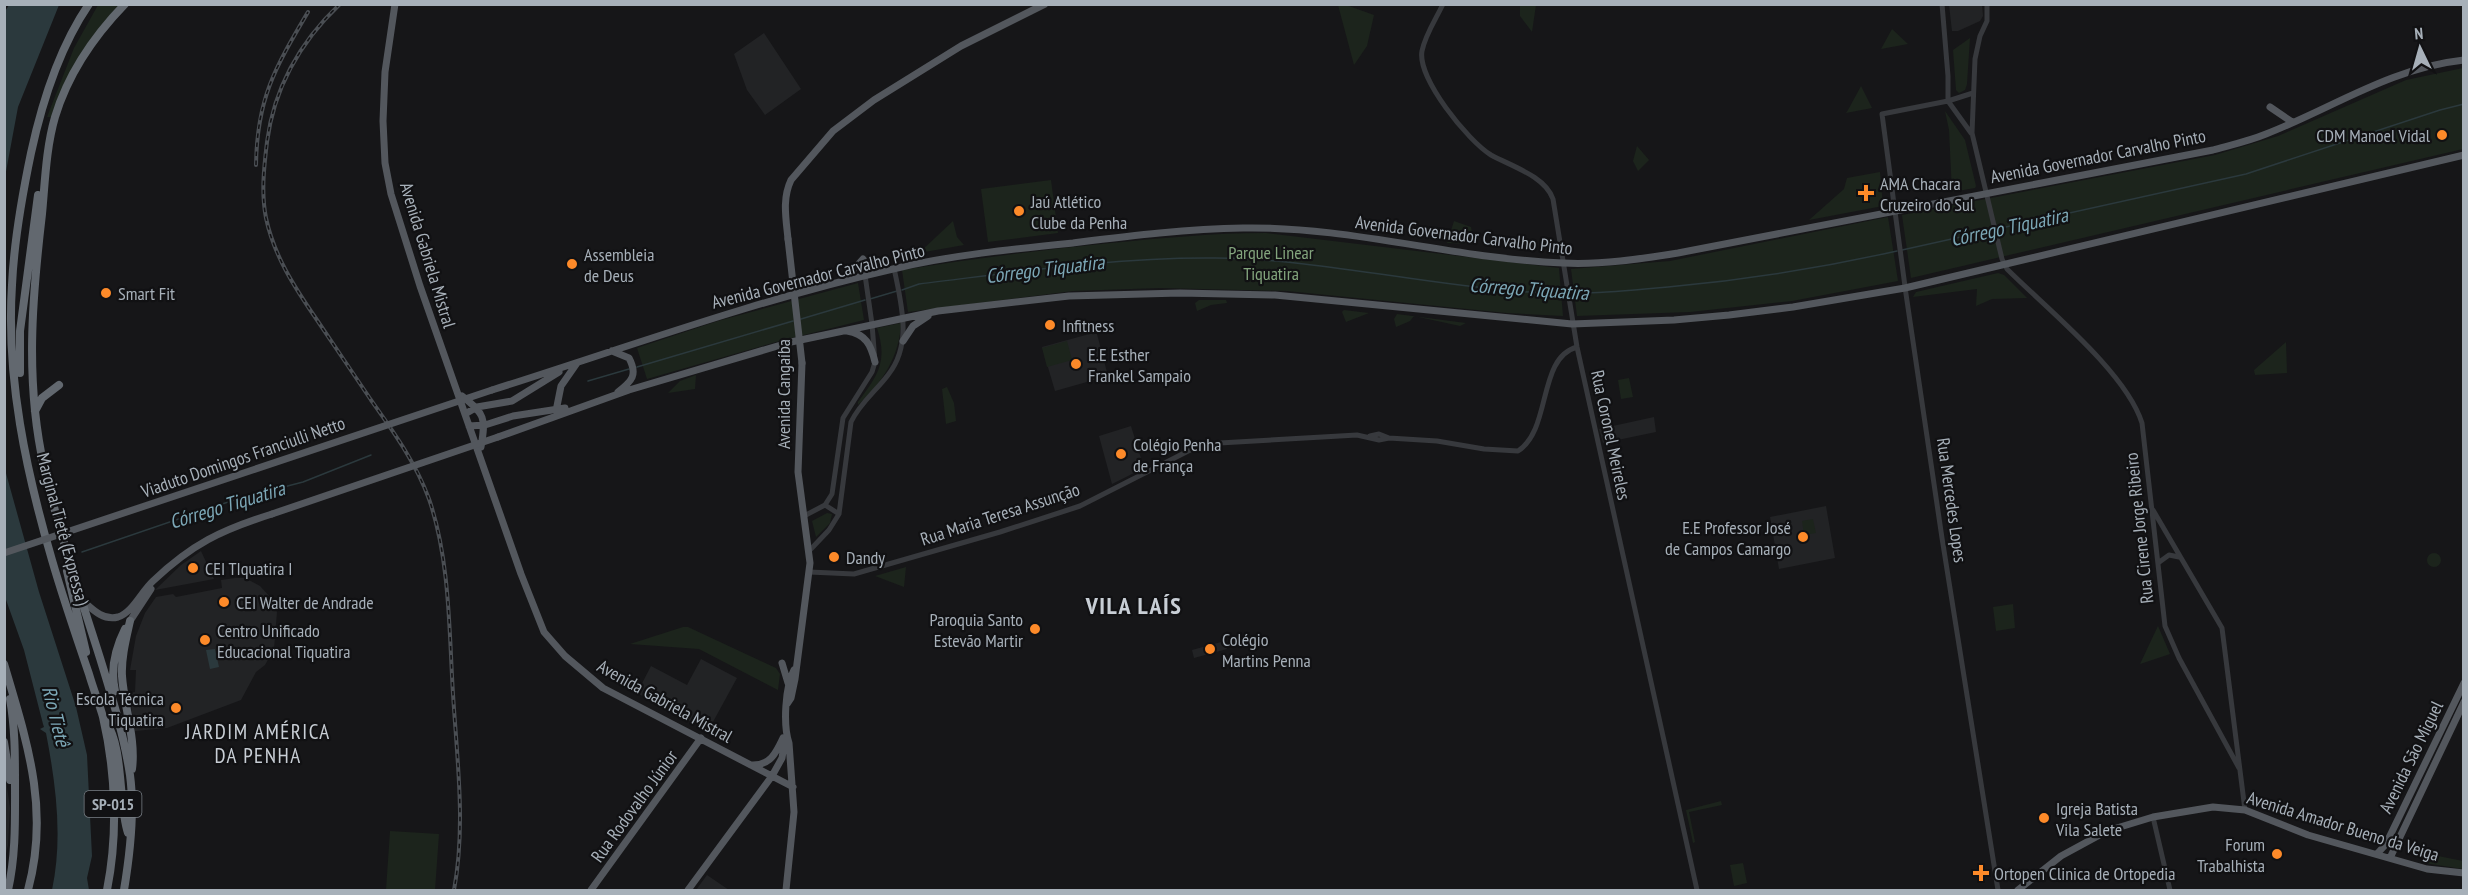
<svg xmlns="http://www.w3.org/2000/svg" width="2468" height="895" viewBox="0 0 2468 895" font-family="'PT Sans Narrow',sans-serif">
  <rect width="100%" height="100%" fill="#161618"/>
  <path fill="#222325" d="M1949 5H1982L1983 16 1980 21 1958 31H1952Z
    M764 33 801 89 765 115 747 90 734 54Z
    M1093 333 1097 334 1108 376 1055 391 1042 347Z
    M1654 417 1656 432 1603 443 1599 429Z
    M1131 426 1144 468 1112 484 1099 436Z
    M1826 506 1835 558 1779 569 1770 517Z
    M201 551 214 579 155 590 181 565Z
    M235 578H245L260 586 271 598 277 612 274 649 265 665 256 672 241 700 167 728 135 731 129 693 135 692 136 670H130L136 636 145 613 156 597 173 594 176 597 222 588 221 580Z
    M1225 641 1227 649 1194 658 1192 650Z
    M701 659 737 678 708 731 637 693 651 666 687 685Z
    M4 765 10 808 8 845 5 858Z
    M707 875 729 890H696Z"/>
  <path fill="#1c241c" d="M98 5H120C88 36 66 74 51 117H47L74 48Z
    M1338 5H1346L1374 15 1367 46 1354 65Z
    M1520 5H1536L1532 32 1520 16Z
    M1892 29 1908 44 1881 49Z
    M1970 38 1967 84 1965 90 1959 93 1956 90 1953 50Z
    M2463 68V149L1911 278 1902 215 2215 155 2278 136 2406 80Z
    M1861 86 1872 108 1846 113 1848 110Z
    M1945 111 1965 140 1976 186 1975 188 1952 192 1949 130Z
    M1637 146 1649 160 1638 171 1633 161Z
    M1880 172 1883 206 1809 220 1844 189 1847 178Z
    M1051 180 1058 233 988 242 981 189Z
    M1888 217 1898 281 1792 301 1690 312 1577 316 1571 269 1670 261Z
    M953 221 957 237 964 245 919 253Z
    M1454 221 1471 227 1474 244 1447 243Z
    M1266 233 1559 268 1563 316 1507 313 1287 291 1160 288 1073 291 908 312 902 270C971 259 1041 250 1111 243 1162 238 1214 233 1266 233Z
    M1998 273 2004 275 2027 298 1992 299 1976 306 1977 289 1913 297 1916 292Z
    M858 283 864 320 776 342 647 379 637 348 718 321Z
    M1199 300H1226L1227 303 1211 305 1197 311 1195 303Z
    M1344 310 1369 313 1346 322 1342 312Z
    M1397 314 1466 323 1460 326 1414 316 1410 321 1396 327 1394 319Z
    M901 323C900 355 882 384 858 405V402C878 375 888 362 877 328Z
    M1067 341 1072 360 1047 367 1042 348Z
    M2286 342 2287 373 2255 375 2254 370Z
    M696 375 695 389 668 393 680 381Z
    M1629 378 1633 397 1621 399 1618 380Z
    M947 387 954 403 956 421 946 424 942 389Z
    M827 513 832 514 830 523 816 537 812 521Z
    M1813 519 1816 533 1804 535 1802 521Z
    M2427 560a7 7 0 1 1 14 0a7 7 0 1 1-14 0Z
    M906 567 904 587 875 576Z
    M2013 604 2015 628 1996 631 1993 607Z
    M2158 626 2170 654 2140 664 2157 628Z
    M683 627H688L776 668 780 674 778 690 699 649 630 644Z
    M1721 801 1722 805 1689 812 1695 842 1693 843 1686 810Z
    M390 831 439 834 435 890H386Z
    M2428 854 2463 861V869L2424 863Z
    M1743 863 1747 883 1734 886 1730 865Z"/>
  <path fill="#2b393d" d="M9 5H59L18 107 5 177 4 13Z
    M4 466 39 592 76 707 87 755 92 856 87 878 89 890H52C63 838 56 785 46 733L40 729 44 727 43 724 24 650 5 597Z
    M215 649 219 667 210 669 206 650Z"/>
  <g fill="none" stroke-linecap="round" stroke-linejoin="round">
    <path stroke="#2b393d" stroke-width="1.5" d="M1902 250 2246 174 2440 110 2464 104
      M902 290 919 284C1018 272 1115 257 1215 258 1316 259 1415 283 1515 291 1566 296 1616 292 1668 287 1745 280 1821 268 1897 251
      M870 299 897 291
      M801 319 865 300
      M637 367 793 321
      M588 381 629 369
      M82 552 234 500 303 482 371 455"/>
    <path stroke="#37393d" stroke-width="5" d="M1443 4C1436 19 1425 35 1422 51 1417 78 1468 141 1491 155 1511 166 1545 176 1553 199L1577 347 1697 890
      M1942 4 1948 76V101L1971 133
      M1987 4V21L1980 36 1975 59 1972 133 2002 259 2007 269C2046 308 2126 372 2142 423L2165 626 2179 658 2239 768
      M1973 93 1948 101 1882 114 1906 294 1942 538 1998 890
      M1370 436 1379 434 1389 438
      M825 505 839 514
      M2153 510 2222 628 2245 810
      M804 516 825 505 832 494 843 418 872 372 875 362 872 324 865 275
      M810 550 829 530 839 514 851 422C860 403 876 391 888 375 913 344 901 303 894 268
      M2158 563 2169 555 2179 557
      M809 572 854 574 1000 532 1080 506 1202 444 1357 435 1379 440 1389 438 1437 441 1484 449 1518 451C1552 429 1537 358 1577 347
      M2153 817 2170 890"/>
    <path stroke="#53575d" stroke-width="7" d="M395 4 385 72 383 121 385 163 391 194 420 286 521 574 544 632 565 656 603 688 793 787
      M2270 107 2292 122
      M788 239C786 218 782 199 791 180L833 131 874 100 961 46 1045 4
      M843 281 863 259
      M847 331C866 334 871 345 875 362
      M903 341 913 326 928 316
      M612 351 629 358C638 375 632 381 618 392
      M492 390C625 348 756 300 893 269 952 255 1013 249 1073 243 1130 236 1186 229 1243 228 1350 226 1456 259 1563 263 1601 265 1640 259 1678 253L2213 150C2231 145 2249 141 2266 134 2333 108 2390 68 2464 60
      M462 396C485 414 486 418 481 447
      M556 411 561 386 577 363
      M465 414 477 407 512 401 559 372
      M469 426 485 425 513 416 565 408
      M498 437 629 390 791 342 938 311 1069 296 1180 293 1275 295 1572 324 1674 320 1729 315 1793 307 1905 288 2464 155
      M82 600C92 609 103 621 118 617 133 612 141 592 153 581 192 544 221 530 272 514
      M130 621 151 589
      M782 663 788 683
      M787 704 791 698 795 679 810 563 798 472 802 363
      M751 765C770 766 776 753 783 738
      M2377 854 2386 844 2464 683
      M2390 858 2464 702
      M591 890 701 738
      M688 890 772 776 782 758 785 739
      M786 890 794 812 789 743C783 725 785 687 794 670
      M2018 890 2061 856 2107 831 2153 817 2213 807 2245 810 2308 835 2427 869 2464 873"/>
    <path stroke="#62686f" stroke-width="8" d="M89 4C59 48 42 102 31 153 22 196 14 240 12 285 6 378 26 471 52 560 63 598 76 636 89 674 93 688 99 703 103 717 116 773 118 835 107 890
      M20 373V331L38 195
      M35 411 42 398 59 385
      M67 571 86 652
      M130 621C126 639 121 658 122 676 124 707 136 738 132 769
      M4 664C27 742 50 809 28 890
      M115 691C110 669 115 649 125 629
      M106 722C124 748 118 803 128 833
      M4 742 10 780
      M8 890C16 855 15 819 15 783 15 755 15 727 10 699
      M124 890C130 854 135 812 130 775 124 735 112 697 100 658 80 595 59 532 44 467 25 382 32 299 42 214 45 182 46 148 55 117 68 74 94 36 125 4"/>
    <defs>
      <path id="rail" d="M340 4C301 41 274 88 267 142 264 167 261 193 266 218 274 256 295 288 317 320 335 347 353 373 371 400 393 431 416 463 429 499 450 560 449 630 453 694 457 759 466 826 454 890
        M256 165C257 98 275 68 308 12"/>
    </defs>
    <use href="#rail" stroke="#4a4e53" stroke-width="4"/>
    <use href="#rail" stroke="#111113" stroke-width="1.5" stroke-dasharray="4.5" stroke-linecap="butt"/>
    <path stroke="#53575d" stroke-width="7" d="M788 239 802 363
      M272 514 498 437
      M4 553 492 390"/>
  </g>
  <g fill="#fd8a29" stroke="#111113" stroke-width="2">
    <circle cx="2442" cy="135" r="6"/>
    <path d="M1863 184h6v6h6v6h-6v6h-6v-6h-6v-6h6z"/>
    <circle cx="1019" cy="211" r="6"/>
    <circle cx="572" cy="264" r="6"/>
    <circle cx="106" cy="293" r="6"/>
    <circle cx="1050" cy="325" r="6"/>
    <circle cx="1076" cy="364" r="6"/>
    <circle cx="1121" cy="454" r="6"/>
    <circle cx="1803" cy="537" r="6"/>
    <circle cx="834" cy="557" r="6"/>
    <circle cx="193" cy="568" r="6"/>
    <circle cx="224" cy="602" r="6"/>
    <circle cx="1035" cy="629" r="6"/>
    <circle cx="205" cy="640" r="6"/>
    <circle cx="1210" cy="649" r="6"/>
    <circle cx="176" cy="708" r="6"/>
    <circle cx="2044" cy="818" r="6"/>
    <circle cx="2277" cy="854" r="6"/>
    <path d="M1978 864h6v6h6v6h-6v6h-6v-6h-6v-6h6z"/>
  </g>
  <g text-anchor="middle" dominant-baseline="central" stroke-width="4.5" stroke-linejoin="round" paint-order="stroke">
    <rect fill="#111113" stroke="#7a8087" stroke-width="1.5" x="84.5" y="791" width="57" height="26" rx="4.5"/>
    <g font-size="16" font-weight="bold" fill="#a7b0b9">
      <text x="113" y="804">SP-015</text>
    </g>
    <g font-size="18" fill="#a7b0b9" stroke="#111113" text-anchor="start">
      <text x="2430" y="135" text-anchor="end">CDM Manoel Vidal</text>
      <text x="1880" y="183">AMA Chacara<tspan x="1880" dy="21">Cruzeiro do Sul</tspan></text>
      <text x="1031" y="201">Jaú Atlético<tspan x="1031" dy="21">Clube da Penha</tspan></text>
      <text x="584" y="254">Assembleia<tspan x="584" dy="21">de Deus</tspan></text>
      <text x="118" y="293">Smart Fit</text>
      <text x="1062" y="325">Infitness</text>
      <text x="1088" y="354">E.E Esther<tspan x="1088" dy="21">Frankel Sampaio</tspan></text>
      <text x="1133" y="444">Colégio Penha<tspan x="1133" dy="21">de França</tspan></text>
      <text x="1791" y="527" text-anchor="end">E.E Professor José<tspan x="1791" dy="21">de Campos Camargo</tspan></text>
      <text x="846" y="557">Dandy</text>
      <text x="205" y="568">CEI TIquatira I</text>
      <text x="236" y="602">CEI Walter de Andrade</text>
      <text x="1023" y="619" text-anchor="end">Paroquia Santo<tspan x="1023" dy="21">Estevão Martir</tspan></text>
      <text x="217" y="630">Centro Unificado<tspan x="217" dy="21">Educacional Tiquatira</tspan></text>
      <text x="1222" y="639">Colégio<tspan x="1222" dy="21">Martins Penna</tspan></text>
      <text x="164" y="698" text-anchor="end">Escola Técnica<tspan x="164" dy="21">Tiquatira</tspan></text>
      <text x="2056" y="808">Igreja Batista<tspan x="2056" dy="21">Vila Salete</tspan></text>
      <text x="2265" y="844" text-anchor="end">Forum<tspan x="2265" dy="21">Trabalhista</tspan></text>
      <text x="1994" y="873">Ortopen Clinica de Ortopedia</text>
    </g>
    <g font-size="18" fill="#a7b0b9" stroke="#111113">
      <text transform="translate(2098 156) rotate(-11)">Avenida Governador Carvalho Pinto</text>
      <text transform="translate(1464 235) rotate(7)">Avenida Governador Carvalho Pinto</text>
      <text transform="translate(428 255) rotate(73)">Avenida Gabriela Mistral</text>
      <text transform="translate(818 276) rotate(-14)">Avenida Governador Carvalho Pinto</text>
      <text transform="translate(783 394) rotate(-90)">Avenida Cangaíba</text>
      <text transform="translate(1611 435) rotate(78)">Rua Coronel Meireles</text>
      <text transform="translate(243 457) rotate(-19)">Viaduto Domingos Franciulli Netto</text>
      <text transform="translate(1952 500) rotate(82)">Rua Mercedes Lopes</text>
      <text transform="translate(1000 514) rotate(-18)">Rua Maria Teresa Assunção</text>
      <text transform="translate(2139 528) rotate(-96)">Rua Cirene Jorge Ribeiro</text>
      <text transform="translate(63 529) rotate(75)">Marginal Tietê (Expressa)</text>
      <text transform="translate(665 701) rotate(29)">Avenida Gabriela Mistral</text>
      <text transform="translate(2411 757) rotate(-64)">Avenida São Miguel</text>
      <text transform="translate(634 806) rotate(-54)">Rua Rodovalho Júnior</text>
      <text transform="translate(2343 826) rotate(17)">Avenida Amador Bueno da Veiga</text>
    </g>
    <g font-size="18" fill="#83a57d" stroke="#111113">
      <text x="1271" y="252">Parque Linear<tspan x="1271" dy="21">Tiquatira</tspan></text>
    </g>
    <g font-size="20" font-style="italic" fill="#7ca7b6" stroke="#111113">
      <text transform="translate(2009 227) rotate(-12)">Córrego Tiquatira</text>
      <text transform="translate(1045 269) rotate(-7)">Córrego Tiquatira</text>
      <text transform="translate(1529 289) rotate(4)">Córrego Tiquatira</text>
      <text transform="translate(227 505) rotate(-17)">Córrego Tiquatira</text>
      <text transform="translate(56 716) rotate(76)">Rio Tietê</text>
    </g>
    <g font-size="21" letter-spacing="1.5" fill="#c8ced5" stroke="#111113">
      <text x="258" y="731">JARDIM AMÉRICA<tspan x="258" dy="24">DA PENHA</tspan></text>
    </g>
    <g font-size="24" font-weight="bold" letter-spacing="1.5" fill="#c8ced5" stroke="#111113">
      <text x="1134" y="605">VILA LAÍS</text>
    </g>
  </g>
  <rect width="2468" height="895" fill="none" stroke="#a7b0b9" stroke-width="12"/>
  <g transform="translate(2420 48) rotate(355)" stroke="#111113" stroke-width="4.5" paint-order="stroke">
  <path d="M0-4.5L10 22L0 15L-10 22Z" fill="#a7b0b9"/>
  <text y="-9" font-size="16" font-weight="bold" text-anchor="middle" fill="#a7b0b9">N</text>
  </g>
</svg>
